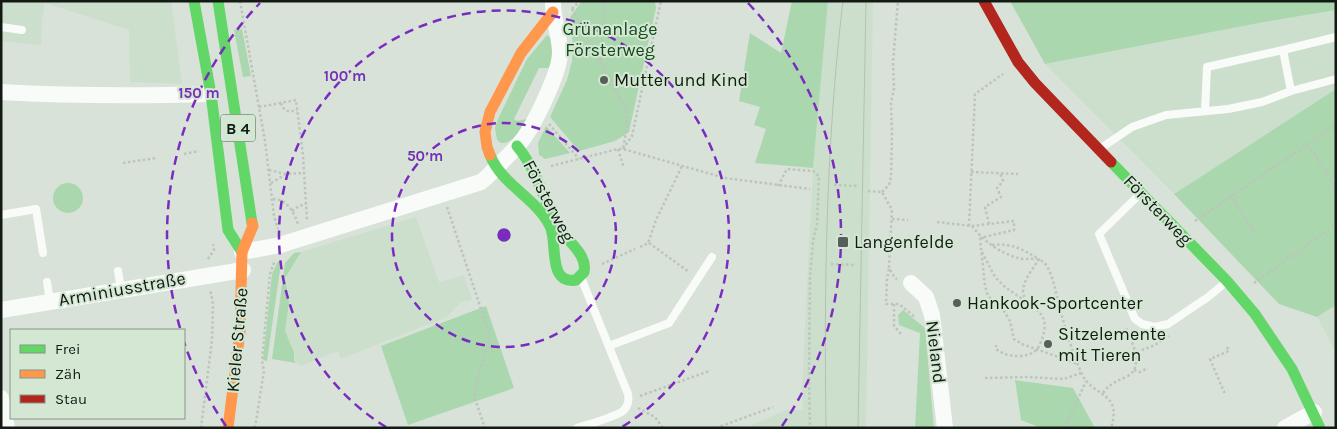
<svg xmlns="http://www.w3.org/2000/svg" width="1337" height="429" viewBox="0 0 1337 429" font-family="Karla,sans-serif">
  <rect width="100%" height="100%" fill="#d8e2d8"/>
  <path fill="#ccdfcc" d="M1 1H171L182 84 130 82 129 30 45 3 42 18 41 45 1 41Z
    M828 1H873L866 428H745L786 410H803L802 386 813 168Z
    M1336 10V89L1174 194 1045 64 1264 22Z
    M416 217 439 282 464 275 472 300 461 302 447 317 341 359 338 351 301 366 294 360V351L285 331 289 302 285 278 301 252Z
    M1336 305V352L1317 317Z"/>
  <path fill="#abd7ae" d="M582 1H655L656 8 629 132 615 141 579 151 550 117 567 80 572 61 573 47 570 17Z
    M792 1H828L813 168 755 163 766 129 754 125 760 107 739 101 750 33 781 53Z
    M1010 1H1336V10L1264 22 1045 64Z
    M242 29 251 76 243 77 234 30Z
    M547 35 553 40 552 68H539L514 119 517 121 527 119C521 128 514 144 501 143L497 140 495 128 498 119 527 59Z
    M1336 89V305L1317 317 1279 304 1174 194Z
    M546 126 570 153 545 159 539 155 538 143Z
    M53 198a15 15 0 1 1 30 0a15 15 0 1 1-30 0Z
    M301 252 285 278 289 302 285 331 294 352V360L296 363 272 359 285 263 294 253Z
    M278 261 281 263 267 361 263 360 271 283 272 274Z
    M486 306 514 388 408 425 381 346Z
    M903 310 925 328 934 428H915L920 333 899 325 898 315Z
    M1015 380 1073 388 1095 428H1041L1021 420Z"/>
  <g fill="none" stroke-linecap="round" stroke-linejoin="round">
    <path stroke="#bec3be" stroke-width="2.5" stroke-dasharray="2.5 2.5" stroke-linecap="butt" d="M240 1 265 141 274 216 278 229
      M572 9 626 110 627 127 623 149
      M572 9 580 1
      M601 61 605 1
      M281 103 282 107 287 111H297
      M259 107 296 100 303 155 307 221
      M549 124 579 159
      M1308 145 1336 188
      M618 149 624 168
      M623 149 632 136 661 1
      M184 154 199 151
      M123 163 156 158
      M551 166 618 149H623L725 178 810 189
      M269 170 286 174
      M971 172 1018 174
      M271 183 286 174 304 173
      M834 185 858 186
      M778 186 787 169 813 171 819 176 817 224 813 241 810 278 809 375 810 428
      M868 191 882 192 892 210 889 268 895 278 897 279
      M882 192 889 185 891 177 892 135 891 103 894 88 893 62 898 1
      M1231 195 1255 234
      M273 199C287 199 294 212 298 224
      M447 207 488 330V343L474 392 475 399 485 428
      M292 211 299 206 306 204
      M892 219 908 220
      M1195 221 1336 125
      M937 222 972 226 1014 221V230L980 238
      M989 224 985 207 1001 197 997 188 1003 181 1000 173
      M969 226 975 94 1003 74
      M972 226C983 241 1000 253 1018 258 1027 261 1039 255 1046 265 1054 277 1056 295 1060 309 1066 330 1072 353 1082 374 1092 397 1123 391 1111 428
      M980 238 985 286 988 296 1004 311 1010 321 1014 339 1022 344 1078 364
      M649 243 689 272
      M992 245C1012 243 1022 249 1039 259 1033 269 1024 279 1023 290 1023 312 1057 306 1040 344 1037 353 1027 356 1018 356 1009 356 1003 354 996 349V345
      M640 247 648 243 656 220 682 166
      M982 252 995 277 1005 287 1028 303
      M208 259 214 250 213 244
      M602 264 635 249
      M831 264 856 265
      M889 269 887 279 886 304H899L916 318
      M1254 283 1336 224
      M894 304V326L902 335
      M1227 347 1229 351 1210 359 1224 392 1228 390
      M1137 352 1155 345 1169 336
      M1134 370 1140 372 1148 368
      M985 378 1026 377 1064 379 1081 373
      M1103 393C1110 383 1118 381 1128 376 1145 365 1131 340 1125 326
      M640 396 709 371
      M638 408 655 417 663 428
      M201 428 212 340 213 304 210 289
      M255 428 264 371 262 361 270 274 275 260
      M716 428 773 407
      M1065 428 1086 381"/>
    <path stroke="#f9fbf9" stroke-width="8" d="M1 27 22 30
      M1291 91 1283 50 1336 37
      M1205 111 1207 67 1283 50
      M1101 148 1132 127 1166 115 1228 109 1262 102 1291 91 1336 79
      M1140 194 1099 234 1135 319 1142 324 1155 327 1168 324 1208 297 1225 283
      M1 215 36 209 43 253
      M118 271 121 289
      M47 282 50 302
      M609 346 669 323 712 257
      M577 428C586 425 619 416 624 410 628 406 629 400 628 394L582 280"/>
    <path stroke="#f9fbf9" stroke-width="16" d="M1 92C71 96 141 96 211 94
      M242 252 280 245 481 182 488 176C498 165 510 155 520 143 533 128 560 72 560 53 560 36 553 20 553 3
      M911 283 926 297 932 315 945 428
      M1 310 243 270
      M1 398 7 428
      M1285 428 1314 412"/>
    <path stroke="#63d668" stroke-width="11" d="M194 1 211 94 228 230 242 252
      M218 1 252 223
      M490 155C502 185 536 198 550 226 558 242 547 285 576 280L584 272C588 255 568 242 560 229 543 202 538 171 517 146
      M1111 162 1227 281 1255 314 1292 369 1320 428"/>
    <path stroke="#ff974d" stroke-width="11" d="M490 155 487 147 485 132 490 112 521 53 553 12
      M228 428 240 331 242 252 253 226 252 223"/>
    <path stroke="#b3261e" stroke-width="11" d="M984 1 1018 62 1035 83 1111 162"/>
    <path stroke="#b9bdb9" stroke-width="1" d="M826 428C824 285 826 143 843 1
      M858 428 866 1"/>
  </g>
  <g fill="none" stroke="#7b2cbf" stroke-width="2.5" stroke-dasharray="9 6">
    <circle cx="504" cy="235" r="112"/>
    <path d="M386 427A225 225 0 1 1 622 427"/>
    <path d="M226 426A337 337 0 0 1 184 342M180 328A337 337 0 0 1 260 3M748 3A337 337 0 0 1 782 426"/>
  </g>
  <g fill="#576058" stroke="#d3e7d3" stroke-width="2">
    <circle cx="604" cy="80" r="5"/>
    <rect x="837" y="236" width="12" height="12" rx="2.5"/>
    <circle cx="957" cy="303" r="5"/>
    <circle cx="1048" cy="344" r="5"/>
  </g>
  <g text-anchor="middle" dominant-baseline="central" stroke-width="4" stroke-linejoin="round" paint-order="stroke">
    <rect fill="#d3e7d3" stroke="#4c584d" stroke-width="1" x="220.5" y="114.5" width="35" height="27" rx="4"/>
    <g font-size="16" font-weight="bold" fill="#121a13">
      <text x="238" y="128">B 4</text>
    </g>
    <g font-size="18" fill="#13471b" stroke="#d3e7d3">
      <text x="610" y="29">Grünanlage<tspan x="610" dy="21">Försterweg</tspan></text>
    </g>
    <g font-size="18" fill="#121a13" stroke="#d3e7d3" text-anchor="start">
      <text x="614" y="80">Mutter und Kind</text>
      <text x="854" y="242">Langenfelde</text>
      <text x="967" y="303">Hankook-Sportcenter</text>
      <text x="1058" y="334">Sitzelemente<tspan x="1058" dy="21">mit Tieren</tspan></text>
    </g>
    <g font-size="18" fill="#121a13" stroke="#d3e7d3">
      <text transform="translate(549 201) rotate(62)">Försterweg</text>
      <text transform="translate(1158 210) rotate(46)">Försterweg</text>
      <text transform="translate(122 289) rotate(-10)">Arminiusstraße</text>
      <text transform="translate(237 340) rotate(-85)">Kieler Straße</text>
      <text transform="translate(936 352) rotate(83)">Nieland</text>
    </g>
  </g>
  <circle cx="504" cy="235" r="8" fill="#7b2cbf" stroke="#d3e7d3" stroke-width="2.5"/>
  <g font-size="15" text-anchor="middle" font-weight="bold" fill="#7b2cbf" stroke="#d3e7d3" stroke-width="4" stroke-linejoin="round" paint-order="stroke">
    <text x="345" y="81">100 m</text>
    <text x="199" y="98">150 m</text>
    <text x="425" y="161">50 m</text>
  </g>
  <rect width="1337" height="429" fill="none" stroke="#121a13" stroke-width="5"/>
  <rect x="10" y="329" width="175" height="90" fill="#d3e7d3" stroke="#869586"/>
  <rect x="20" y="345" width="25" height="8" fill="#63d668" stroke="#869586"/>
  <text x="55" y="354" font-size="15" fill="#121a13">Frei</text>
  <rect x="20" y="370" width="25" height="8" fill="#ff974d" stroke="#869586"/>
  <text x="55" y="379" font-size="15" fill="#121a13">Zäh</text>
  <rect x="20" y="395" width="25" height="8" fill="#b3261e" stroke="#869586"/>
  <text x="55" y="404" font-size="15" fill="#121a13">Stau</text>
</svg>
